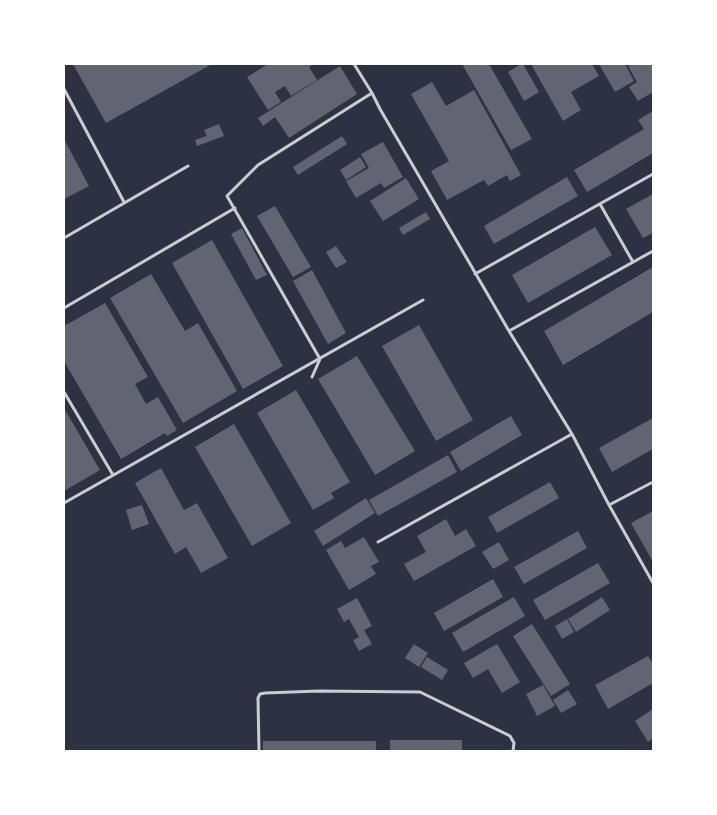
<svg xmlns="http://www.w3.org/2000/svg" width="717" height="815" viewBox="0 0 717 815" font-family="Spectral,serif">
  <rect width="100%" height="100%" fill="#2d3142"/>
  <path fill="#626471" d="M73 64H212L106 123Z
    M268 64H313L309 67 317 80 291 96 285 86 275 92 281 102 268 110 247 77Z
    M462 64H489L532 139 511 150Z
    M521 64H523L539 92 524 101 508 72Z
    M531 64H592L599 76 571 92 581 110 563 121Z
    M599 64H625L634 81 615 92Z
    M632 64H653V92L638 101 629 87 637 82 628 66Z
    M340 66 357 94 289 138 275 117 263 126 258 118Z
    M432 82 446 106 474 90 521 175 510 181 507 175 488 186 484 180 447 200 431 171 449 161 411 94Z
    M653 111V153L587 192 574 170 644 129 638 120Z
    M219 124 224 136 197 146 195 140 207 136 204 130Z
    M342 136 347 144 298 175 293 167Z
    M64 139 89 186 64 199Z
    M383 142 403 177 384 188 381 183 356 198 346 181 369 168 361 154Z
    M360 157 366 167 346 180 340 170Z
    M567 177 578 196 494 244 484 226Z
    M406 178 419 199 383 221 370 201Z
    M653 194V233L643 238 626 209Z
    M275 206 311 267 293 277 257 216Z
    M426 212 430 219 403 235 399 228Z
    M595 227 612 255 528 303 512 275Z
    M242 228 267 275 256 280 231 234Z
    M212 240 283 366 243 389 172 263Z
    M336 246 347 262 336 268 326 252Z
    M653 267V312L563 365 544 331Z
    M312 270 346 333 328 344 293 281Z
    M151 274 185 331 198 323 237 391 183 423 110 298Z
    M105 303 148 377 135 384 146 404 158 397 177 430 167 436 165 433 121 459 64 361V326Z
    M419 325 473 420 436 441 382 346Z
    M357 356 415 451 375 475 318 379Z
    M296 390 350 482 331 493 334 498 313 510 257 413Z
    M64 408 100 470 64 491Z
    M511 416 522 435 461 471 450 452Z
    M653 418V449L612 472 599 448Z
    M234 424 291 523 252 546 195 447Z
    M448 455 457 472 378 516 369 500Z
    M161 468 184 510 197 503 228 558 201 573 186 547 175 554 135 483Z
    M550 482 559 498 497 533 488 517Z
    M366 498 375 513 323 546 314 531Z
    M142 505 149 524 132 530 126 510Z
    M653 511V562L631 523Z
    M446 519 455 536 466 529 476 546 414 581 404 564 426 552 417 536Z
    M578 531 587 548 524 584 514 567Z
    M364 537 379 562 371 566 376 574 349 590 326 550 341 541 345 548Z
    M499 542 509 560 493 569 482 552Z
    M598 563 610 583 545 620 533 600Z
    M493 579 503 597 444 631 434 613Z
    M514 597 525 616 463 652 452 633Z
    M602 597 610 610 576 632 568 619Z
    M357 598 372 626 364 630 372 644 359 651 353 640 359 637 349 619 344 622 337 609Z
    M567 619 574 632 562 639 555 626Z
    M532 624 570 684 551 696 513 636Z
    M414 644 428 653 419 667 405 658Z
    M497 644 520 682 502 693 488 669 473 678 464 663Z
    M648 656 653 664V683L608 709 595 685Z
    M427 657 448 670 442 680 421 667Z
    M543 685 555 706 537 716 526 694Z
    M568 690 577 704 561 713 553 700Z
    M653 709V738L648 742 635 721Z
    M390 740H462V751H390Z
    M263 741H376V751H263Z"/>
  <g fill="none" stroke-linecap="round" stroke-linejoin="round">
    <path stroke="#caccd0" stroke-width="3" d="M354 64 372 93 380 109 509 331 572 434 609 505 653 583
      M64 89 124 202
      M600 204 633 262
      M64 238 188 166
      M475 274 653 174
      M64 308 235 208
      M509 331 653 251
      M312 377 320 359 227 196 258 165 372 93
      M64 392 113 475
      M64 503 423 300
      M609 505 653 482
      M378 542 572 434
      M259 751 258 698 260 694 265 693 319 691 420 692 510 736 514 743 513 751"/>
  </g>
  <rect width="717" height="815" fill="none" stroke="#ffffff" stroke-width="130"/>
</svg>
